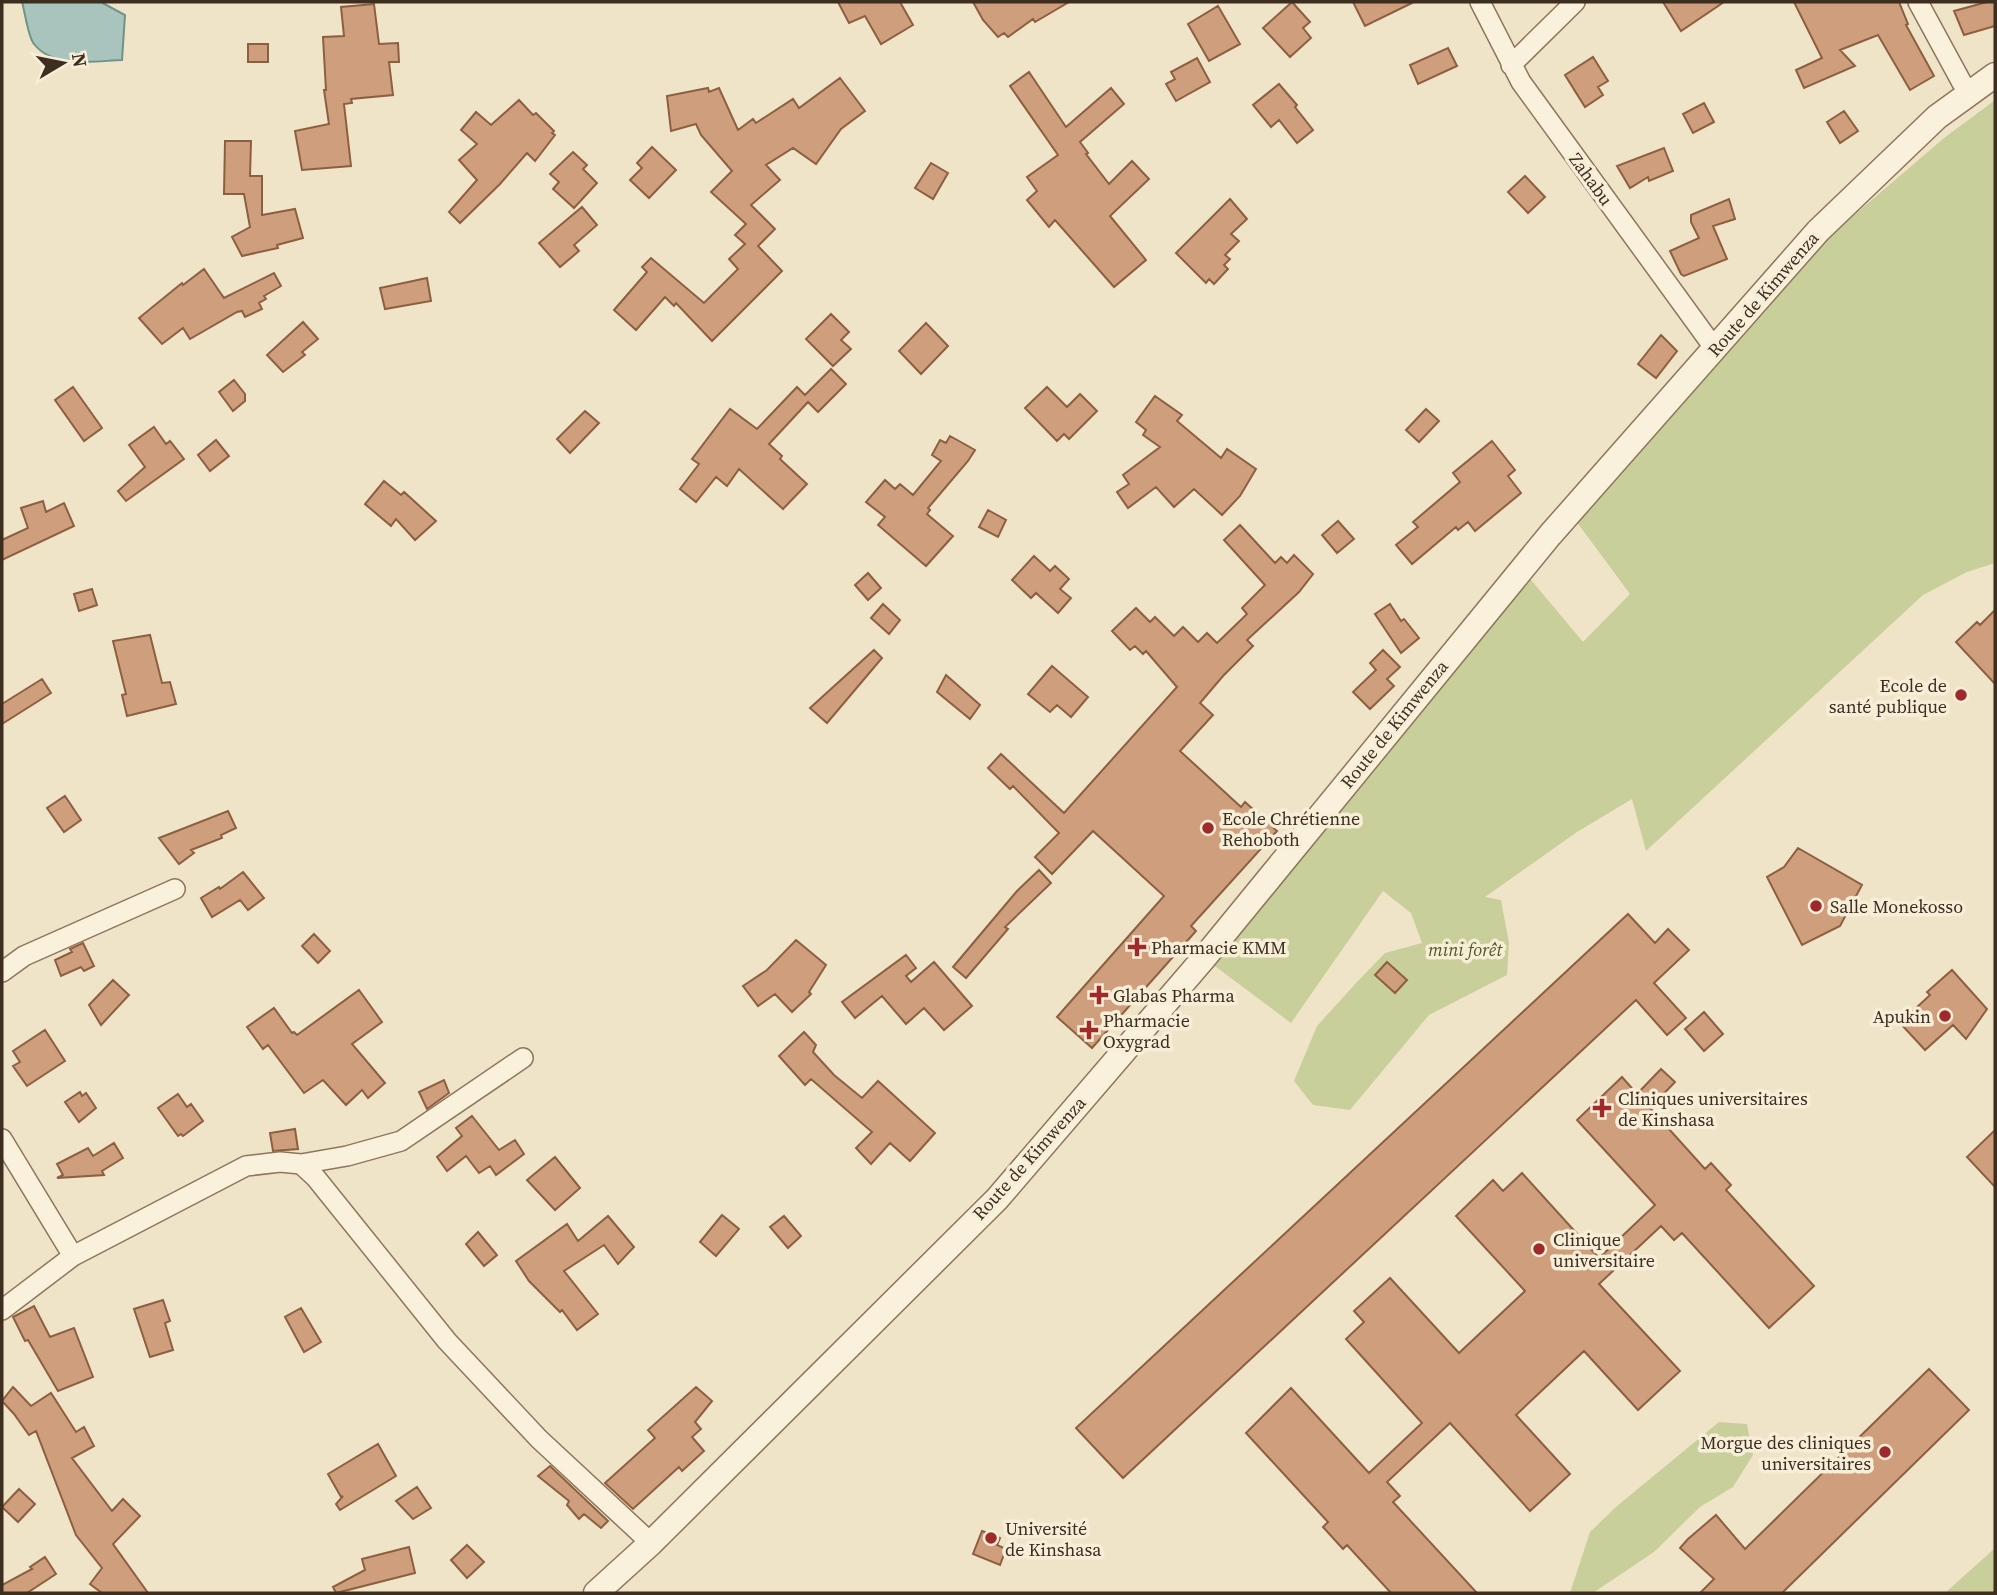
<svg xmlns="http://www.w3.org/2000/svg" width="1997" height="1595" viewBox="0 0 1997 1595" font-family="'Source Serif 4',serif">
  <rect width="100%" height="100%" fill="#f0e4c8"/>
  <path fill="#c9cf9b" d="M1995 100V563L1967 572 1923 595 1646 851 1632 799 1577 832 1485 897 1501 900 1509 943 1507 975 1429 1015 1350 1110 1313 1105 1294 1081 1317 1026 1357 982 1385 953 1422 943 1411 913 1383 891 1291 1023 1204 958 1527 575 1583 642 1630 594 1576 521 1832 234 1944 138Z
    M1719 1422 1747 1424 1753 1455 1733 1487 1700 1507 1654 1552 1593 1593H1570L1590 1532 1617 1506Z
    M1995 1548V1593H1945Z"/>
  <path fill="#a9c4bc" stroke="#6f938a" stroke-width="2" d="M22 2H101L125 15 122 60C94 61 54 69 34 44 28 37 25 12 22 2Z"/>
  <path fill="#cf9f7d" stroke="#8d5f41" stroke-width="2" d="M838 2H900L913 25 881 44 865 16 849 23Z
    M973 2H1069L1035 22 1033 19 1008 37 1004 33 998 37 983 20Z
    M1292 2 1310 22 1303 28 1311 38 1290 57 1263 28Z
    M1353 2H1414L1365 26Z
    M1663 2H1724L1681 31Z
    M1794 2H1899L1908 24 1906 25 1934 76 1910 90 1878 35 1840 50 1855 66 1804 88 1796 70 1822 58Z
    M1987 2H1995V26L1964 35 1954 11Z
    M374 4 379 44 398 43 399 62H389L393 95 351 99 352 103 344 104 351 166 302 170 295 131 329 124 324 90H326L323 37 344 36 341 7Z
    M1218 6 1240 44 1209 61 1188 24Z
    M248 44H268V62H248Z
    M1448 48 1457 66 1418 84 1410 65Z
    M1593 57 1608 81 1598 87 1603 95 1585 107 1565 75Z
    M1197 58 1210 82 1176 101 1166 84 1175 79 1171 72Z
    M1029 72 1066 127 1111 88 1124 104 1080 142 1088 153 1086 154 1109 184 1132 161 1149 179 1110 216 1146 260 1114 287 1055 220 1049 227 1027 200 1037 191 1027 177 1058 155 1010 86Z
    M840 78 865 111 841 129 816 164 793 148 766 165 780 180 751 205 775 229 758 246 782 271 712 341 676 303 674 306 665 297 636 330 614 310 647 272 642 267 651 258 704 303 738 269 729 259 745 244 735 235 746 224 711 192 732 171 701 135 696 124 671 131 667 96 708 88 709 92 719 88 738 130 753 119 756 123 793 99 799 108Z
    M1279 84 1297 105 1295 107 1313 130 1297 143 1279 120 1271 127 1253 105Z
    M519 100 533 115 536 113 554 131 552 133 555 135 535 161 527 153 500 184 460 223 449 212 477 180 459 160 477 144 461 130 476 112 491 125Z
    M1704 103 1714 122 1693 133 1683 114Z
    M1844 111 1858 131 1840 143 1827 122Z
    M225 141H251L250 176H262V215L295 209 303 238 277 245 278 248 242 256 232 237 250 227 244 194H224Z
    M652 147 676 170 649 198 630 180 642 168 637 163Z
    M1664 148 1673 171 1649 181 1648 177 1630 188 1617 166Z
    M573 152 587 165 583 169 597 183 574 208 553 189 559 182 550 174Z
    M931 163 948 173 933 199 915 188Z
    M1525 176 1545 197 1528 213 1508 192Z
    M1230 199 1247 219 1231 234 1239 241 1225 255 1230 259 1224 265 1228 269 1214 284 1209 279 1206 283 1176 253Z
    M1729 199 1735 219 1713 226 1727 259 1684 276 1681 274 1670 251 1699 238 1691 222V215Z
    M582 207 597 225 574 245 579 251 560 267 539 243Z
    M204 269 224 298 274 273 281 286 264 296 266 299 259 303 262 309 245 317 242 311 237 312 190 339 183 328 162 344 139 318 182 283 183 285Z
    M427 278 431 301 385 309 380 288Z
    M831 314 849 332 841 340 851 349 833 366 806 339Z
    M303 322 318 339 302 352 305 355 283 372 267 355Z
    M926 323 948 346 921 374 899 351Z
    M1661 335 1677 351 1656 378 1638 364Z
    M831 369 846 384 818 412 808 402 769 444 782 456 780 459 807 484 783 509 739 469 727 486 716 477 696 502 680 489 699 464 692 459 730 409 757 429 797 387 805 395Z
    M234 380 245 394V401L233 411 219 392Z
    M73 387 102 428 84 441 55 400Z
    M1047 387 1067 407 1080 394 1097 411 1069 439 1064 434 1057 441 1025 408Z
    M1155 396 1182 415 1177 421 1221 458 1227 449 1256 469 1240 496 1222 515 1194 489 1174 507 1156 487 1128 508 1117 492 1129 484 1123 475 1160 447 1143 435 1146 430 1136 422Z
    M1426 409 1439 421 1419 442 1406 430Z
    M585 411 599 423 570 453 557 439Z
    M154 427 166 444 170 441 184 459 126 501 118 491 145 467 129 445Z
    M950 436 975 450 968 461 928 508 930 510 927 514 953 536 926 566 878 525 885 517 866 502 885 480 895 489 900 484 913 495 941 461 932 455 940 440 946 443Z
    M216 440 229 456 210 471 198 455Z
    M1492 441 1515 470 1508 476 1521 493 1475 531 1468 522 1458 530 1456 527 1412 564 1396 545 1418 527 1413 522 1460 482 1453 473Z
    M384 481 401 495 404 492 436 521 415 540 396 519 391 526 365 504Z
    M43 501 46 512 64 503 74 526 2 560V540L28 528 21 508Z
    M988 510 1006 520 998 537 979 527Z
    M1338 521 1354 539 1337 553 1322 535Z
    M1240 525 1275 563 1281 557 1287 563 1294 555 1313 574 1299 592 1247 640 1253 646 1223 676 1200 703 1213 715 1180 751 1241 807 1245 802 1277 831 1191 926 1196 931 1092 1048 1057 1017 1164 896 1093 831 1052 874 1035 857 1059 833 1013 786 1010 789 988 768 1001 754 1064 813 1177 687 1146 651 1143 654 1135 646 1130 650 1112 631 1136 608 1150 622 1155 617 1174 636 1183 627 1198 642 1207 633 1217 643 1247 614 1242 608 1265 585 1224 540Z
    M1034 556 1050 571 1055 566 1069 579 1060 589 1071 598 1058 613 1036 593 1031 598 1012 580Z
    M868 573 881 588 868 600 855 585Z
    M92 589 97 605 79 611 74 594Z
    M883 604 900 620 889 634 871 618Z
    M1390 604 1401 621 1404 619 1419 638 1401 653 1375 614Z
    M1995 610V684L1956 642 1977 622 1980 625Z
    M150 635 162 683 170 682 176 704 127 716 122 695 126 694 113 641Z
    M874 650 882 658 827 723 810 708Z
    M1383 650 1400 667 1387 679 1394 686 1370 709 1353 692 1376 670 1370 663Z
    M1052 666 1088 697 1071 717 1057 705 1050 712 1028 694Z
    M946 675 980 705 970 719 937 692Z
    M42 679 51 693 2 724V704Z
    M65 796 81 820 64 832 47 808Z
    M228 811 236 828 221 835 222 838 191 850 194 853 179 864 159 838Z
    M1798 848 1862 885 1840 926 1802 945 1767 877 1784 867Z
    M1039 870 1051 883 1005 927 1008 929 966 978 953 967 1017 891Z
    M243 872 264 898 248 910 240 900 212 917 201 898 219 887 220 889Z
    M1628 914 1655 943 1668 929 1689 950 1654 983 1686 1018 1667 1035 1636 1000 1123 1478 1076 1428Z
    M314 934 330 951 318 963 302 946Z
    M796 940 826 965 809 992 811 994 792 1012 775 994 758 1006 743 986 767 970Z
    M83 943 94 966 84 971 81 967 61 976 55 960 72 952 70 949Z
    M906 955 916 968 906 976 911 982 934 962 972 1006 944 1030 924 1008 906 1024 882 996 855 1018 842 1002Z
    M1387 962 1407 980 1395 993 1375 975Z
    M1952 970 1987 1009 1966 1039 1953 1025 1925 1050 1900 1023 1930 995 1927 992Z
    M113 980 129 995 101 1025 89 1005Z
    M359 990 382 1022 352 1044 385 1083 368 1098 362 1090 346 1105 323 1080 304 1093 268 1045 263 1049 247 1027 274 1008 292 1033 294 1032 297 1035Z
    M1704 1012 1723 1034 1704 1051 1685 1029Z
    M45 1030 65 1061 27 1086 13 1066 20 1062 13 1051Z
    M804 1032 816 1045 813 1052 834 1075 862 1098 878 1081 935 1133 910 1161 890 1143 871 1164 856 1148 872 1132 811 1079 805 1085 779 1056Z
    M1661 1069 1675 1082 1650 1108 1705 1169 1711 1163 1731 1185 1726 1190 1814 1286 1769 1328 1682 1233 1674 1240 1661 1226 1599 1284 1680 1371 1638 1410 1584 1351 1516 1415 1570 1474 1530 1511 1450 1423 1387 1482 1400 1496 1393 1502 1477 1593H1391L1347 1545 1343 1549 1323 1527 1328 1522 1246 1433 1291 1388 1369 1473 1422 1423 1346 1339 1364 1322 1354 1311 1390 1278 1459 1353 1525 1291 1456 1216 1493 1180 1503 1191 1522 1173 1599 1258 1655 1205 1577 1120 1622 1077 1637 1094Z
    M444 1080 449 1093 427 1109 419 1092Z
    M80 1092 82 1096 86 1093 96 1108 79 1122 65 1102Z
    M178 1094 187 1107 191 1104 203 1121 183 1136 181 1134 178 1136 158 1108Z
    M472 1116 499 1150 515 1140 524 1154 496 1175 490 1166 479 1173 466 1156 447 1171 437 1157 462 1136 456 1128Z
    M295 1129 298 1149 273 1151 270 1133Z
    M1995 1130V1187L1967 1157Z
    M114 1143 123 1158 102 1171 104 1175 57 1178 63 1175 57 1164 88 1148 93 1156Z
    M555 1157 580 1188 555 1210 527 1180Z
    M722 1215 739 1229 716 1256 700 1242Z
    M608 1216 634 1247 618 1264 604 1245 564 1271 598 1314 577 1330 562 1310 560 1312 529 1281 516 1261 567 1224 578 1241Z
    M784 1216 801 1236 788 1248 770 1227Z
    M478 1232 497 1255 484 1266 466 1244Z
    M163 1300 170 1321 165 1323 173 1350 150 1357 134 1309Z
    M34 1306 50 1337 74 1328 93 1377 58 1391 28 1340 25 1341 13 1317Z
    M301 1308 321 1342 304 1352 285 1317Z
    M1929 1369 1969 1410 1782 1593H1700L1714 1579 1680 1548 1688 1539 1716 1515 1745 1549Z
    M13 1387 31 1406 51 1393 76 1432 84 1427 94 1446 72 1458 112 1511 123 1499 140 1516 113 1544 148 1593H102L90 1584 102 1568 76 1535 36 1431 29 1435 14 1414 2 1401Z
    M696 1387 712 1401 695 1422 701 1429 692 1437 704 1451 682 1471 679 1467 633 1509 605 1483 655 1438 648 1430Z
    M378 1444 396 1476 340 1510 336 1504 343 1496 341 1497 328 1474Z
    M550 1466 608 1521 601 1528 584 1514 579 1519 567 1505 569 1501 538 1476Z
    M417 1487 431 1508 413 1519 396 1501Z
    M19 1489 35 1504 18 1522 2 1507Z
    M982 1531 1000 1538 997 1545 1006 1549 1000 1565 973 1554Z
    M467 1545 484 1562 467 1578 451 1560Z
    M409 1547 415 1573 336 1593 333 1587 365 1570 362 1559Z
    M45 1557 56 1574 27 1593H2V1585L32 1569 30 1567Z"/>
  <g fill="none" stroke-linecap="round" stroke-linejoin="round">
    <defs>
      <path id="minor" d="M1480 2 1521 82 1715 349
        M1918 2 1962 83
        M1511 65 1575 2
        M2 972 24 956 175 889
        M2 1139 73 1256
        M301 1164 347 1156 401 1141 523 1058
        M2 1310 73 1256 246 1166 280 1162 301 1164 316 1178 447 1341 539 1439 651 1543"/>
      <path id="tertiary" d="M596 1593 651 1543 997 1199 1204 958 1550 535 1818 231 1937 117 1995 75"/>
    </defs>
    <use href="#minor" stroke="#8d765c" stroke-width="22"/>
    <use href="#tertiary" stroke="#8d765c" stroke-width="27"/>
    <use href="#minor" stroke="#faf1dc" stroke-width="19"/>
    <use href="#tertiary" stroke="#faf1dc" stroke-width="24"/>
  </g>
  <g fill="#9e2a2b" stroke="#f7eed8" stroke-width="2.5">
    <circle cx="1961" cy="695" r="7"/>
    <circle cx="1208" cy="828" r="7"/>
    <circle cx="1816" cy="906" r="7"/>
    <path d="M1133.5 936.5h7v7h7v7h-7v7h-7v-7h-7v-7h7z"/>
    <path d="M1095.5 984.5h7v7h7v7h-7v7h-7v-7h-7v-7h7z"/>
    <circle cx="1945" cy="1016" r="7"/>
    <path d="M1085.5 1019.5h7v7h7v7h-7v7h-7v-7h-7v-7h7z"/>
    <path d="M1598.5 1097.5h7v7h7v7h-7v7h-7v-7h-7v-7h7z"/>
    <circle cx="1539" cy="1249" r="7"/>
    <circle cx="1885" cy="1452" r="7"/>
    <circle cx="991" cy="1538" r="7"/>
  </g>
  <g text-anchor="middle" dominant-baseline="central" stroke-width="7" stroke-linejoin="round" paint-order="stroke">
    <g font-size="18" fill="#3d2e20" stroke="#f7eed8">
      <text transform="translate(1591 179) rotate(54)">Zahabu</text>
      <text transform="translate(1763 294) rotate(-49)">Route de Kimwenza</text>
      <text transform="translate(1394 724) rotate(-51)">Route de Kimwenza</text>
      <text transform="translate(1029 1158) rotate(-48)">Route de Kimwenza</text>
    </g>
    <g font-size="18" fill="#3d2e20" stroke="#f7eed8" text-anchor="start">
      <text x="1947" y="685" text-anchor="end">Ecole de<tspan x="1947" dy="21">santé publique</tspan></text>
      <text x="1222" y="818">Ecole Chrétienne<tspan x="1222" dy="21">Rehoboth</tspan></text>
      <text x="1830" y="906">Salle Monekosso</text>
      <text x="1151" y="947">Pharmacie KMM</text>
      <text x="1113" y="995">Glabas Pharma</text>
      <text x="1931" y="1016" text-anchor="end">Apukin</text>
      <text x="1103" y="1020">Pharmacie<tspan x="1103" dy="21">Oxygrad</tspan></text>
      <text x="1618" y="1098">Cliniques universitaires<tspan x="1618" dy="21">de Kinshasa</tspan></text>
      <text x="1553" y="1239">Clinique<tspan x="1553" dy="21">universitaire</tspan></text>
      <text x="1871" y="1442" text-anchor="end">Morgue des cliniques<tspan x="1871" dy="21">universitaires</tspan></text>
      <text x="1005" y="1528">Université<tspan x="1005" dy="21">de Kinshasa</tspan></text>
    </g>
    <g font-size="18" font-style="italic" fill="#4d5a26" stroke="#f7eed8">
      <text x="1465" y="949">mini forêt</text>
    </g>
  </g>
  <rect width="1997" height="1595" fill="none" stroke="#3d2e20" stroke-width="7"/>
  <g transform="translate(63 63) rotate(80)" stroke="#f7eed8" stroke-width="5" paint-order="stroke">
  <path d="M0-5L12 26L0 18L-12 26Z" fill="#3d2e20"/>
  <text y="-10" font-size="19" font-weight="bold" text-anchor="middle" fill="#3d2e20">N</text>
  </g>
</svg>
